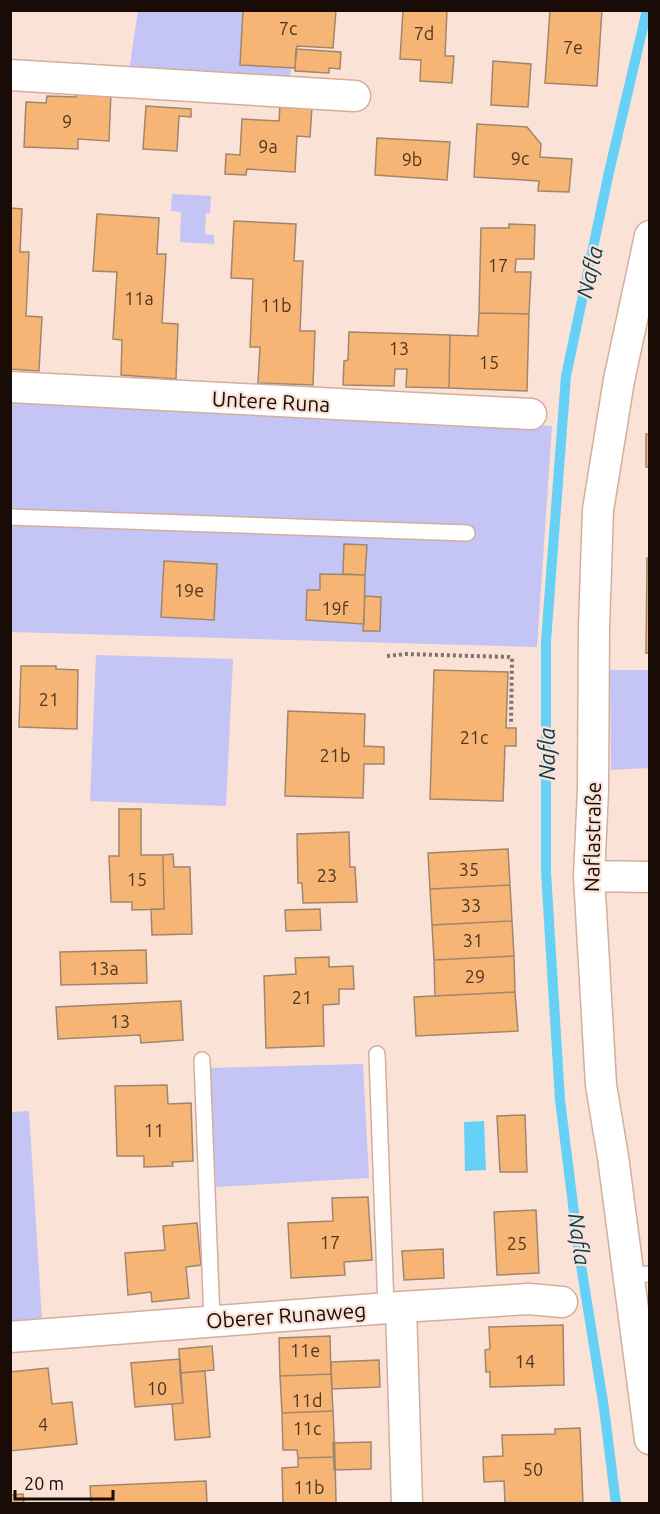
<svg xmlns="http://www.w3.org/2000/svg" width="660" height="1514" viewBox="0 0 660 1514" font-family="Ubuntu,sans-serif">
  <rect width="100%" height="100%" fill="#fae2d7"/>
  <path fill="#c4c4f5" d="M138 10 243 11 240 65 291 68 289 85 129 71Z
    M172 194 211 196 210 213H206L205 234 214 235V244L180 242 181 212 171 211Z
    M10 399 552 426 537 647 11 632Z
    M96 655 233 659 226 806 90 801Z
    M610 670H649V768L611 770Z
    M363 1064 369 1178 216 1187 210 1068Z
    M29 1111 42 1320 10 1324V1112Z"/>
  <path fill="#66d0f7" d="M484 1121 486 1170 465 1171 464 1122Z"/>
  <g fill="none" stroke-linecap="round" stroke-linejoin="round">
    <path stroke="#66d0f7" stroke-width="10" d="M616 1504 604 1408 579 1253 560 1100 546 872V641L566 376 609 172 647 10"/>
  </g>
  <path fill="#f6b574" stroke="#a2866c" stroke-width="1.5" d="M243 10H336L333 48 297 46 295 68 240 65Z
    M403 10H447L445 56H454L452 83 420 81 421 60 400 59Z
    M550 10H602L597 86 545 83Z
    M296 49 341 52 340 69 329 68V73L295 71Z
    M493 61 531 64 528 107 491 105Z
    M76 90 111 91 109 141 78 139V149L24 147 26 102 46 103 47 96 76 97Z
    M280 105 312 107 310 137 297 136 295 172 247 169 246 175 225 174 226 154 240 155 242 119 279 121Z
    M146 106 191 109V117L179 116 177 151 143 149Z
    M477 124 527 127 541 144 540 157 572 159 569 192 538 191 539 181 474 177Z
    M377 138 450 142 447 180 375 175Z
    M10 208 22 209 20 252H29L26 316 42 317 39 371 10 369Z
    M97 214 159 218 157 254H166L162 323 178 324 176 379 121 375 122 340 113 339 117 272 93 271Z
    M234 221 296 224 294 261H303L300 331H315L313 385 258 383 260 347H250L253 279 231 278Z
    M509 224 535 225 534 259H516L515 272H531L529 314 479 313 481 228H509Z
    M479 313 529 314 527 391 449 388 450 335 478 336Z
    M349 332 450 335 449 388 406 387 407 369H395L394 386 343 385 344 361 348 360Z
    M646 434H650V467H646Z
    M344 544 367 545 365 575 343 574Z
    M647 558H650V653H646Z
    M164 561 217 564 214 620 161 617Z
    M320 574 365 575 364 624 306 620 307 590H320Z
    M365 596 381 597 380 631H363Z
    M21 666H56V669L78 670 77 729 19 727Z
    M434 670 508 672 506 728H516V746H505L503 801 430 799Z
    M288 711 365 714 364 746 384 747V764H364L363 798 285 796Z
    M119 809H141V855H163L164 909 132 910V902H111L109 856H119Z
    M349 832 350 867H355L357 902 303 903 302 883H298L297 834Z
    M508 849 510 885 430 889 428 853Z
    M173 854 174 867H190L192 934 152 935 151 909H164L163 855Z
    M510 885 512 921 432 925 430 889Z
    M320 909 321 930 286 931 285 910Z
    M512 921 514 956 434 960 432 925Z
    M146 950 147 983 61 985 60 952Z
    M514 956 515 992 435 996 434 960Z
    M329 957V967L353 966 354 989H339V1004L323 1005 324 1046 266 1048 264 976 296 974 295 958Z
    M515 992 518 1031 416 1036 414 997Z
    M181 1001 183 1040 141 1043 140 1035 58 1039 56 1007Z
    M167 1085 168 1104 191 1103 193 1161 172 1162 173 1166 144 1167V1156H117L115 1086Z
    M525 1115 527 1172H500L497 1116Z
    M368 1197 372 1260 344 1262 345 1275 291 1278 288 1223 333 1221 332 1198Z
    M536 1210 539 1273 497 1275 494 1212Z
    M197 1223 201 1265 186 1267 189 1298 152 1302 151 1292 128 1295 125 1253 165 1250 163 1226Z
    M443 1249 444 1278 404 1280 402 1251Z
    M563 1325 564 1385 490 1387V1372H486L485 1350 490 1349 489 1327Z
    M330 1336 331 1374 280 1376 279 1338Z
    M212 1346 214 1370 180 1373 179 1349Z
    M180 1359 183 1403 135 1407 131 1363Z
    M379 1360 380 1387 332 1389 331 1362Z
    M48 1368 52 1404 72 1402 77 1444 10 1451V1372Z
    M205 1371 210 1437 175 1440 172 1404 183 1403 180 1373Z
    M331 1374 333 1411 282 1413 280 1376Z
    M333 1411 335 1457 298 1458 297 1450H283L282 1413Z
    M580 1428 583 1504 505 1503 504 1481 484 1482 483 1457 503 1456 502 1435 555 1434V1429Z
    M371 1442V1469L334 1470 333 1443Z
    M335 1457 336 1503 283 1504 282 1468 298 1467V1458Z
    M206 1481 207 1504H91L90 1486Z
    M23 1494 24 1504H10V1495Z"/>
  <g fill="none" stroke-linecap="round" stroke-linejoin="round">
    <defs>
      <path id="lane" d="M10 517 467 533
        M377 1054 386 1308
        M202 1060 212 1321
        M628 1275 650 1274"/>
      <path id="street" d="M10 75 355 96
        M650 236 619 380 598 510 594 627 593 790 589 876 601 1085 613 1157 650 1439
        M10 387 531 414
        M589 876 650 877
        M401 1307 407 1504
        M10 1337 401 1307 529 1299 562 1302"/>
    </defs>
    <use href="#lane" stroke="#d4ae9d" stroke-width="18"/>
    <use href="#street" stroke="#d4ae9d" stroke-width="33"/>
    <path stroke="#837169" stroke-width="4" stroke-dasharray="3 3" stroke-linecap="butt" d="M387 656 406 654 509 657 512 658 511 725"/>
    <use href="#lane" stroke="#fff" stroke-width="15"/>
    <use href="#street" stroke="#fff" stroke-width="30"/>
  </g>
  <g text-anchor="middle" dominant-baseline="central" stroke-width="4.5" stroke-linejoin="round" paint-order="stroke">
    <g font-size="18" fill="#503622">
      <text x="288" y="28">7c</text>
      <text x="424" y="33">7d</text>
      <text x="573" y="47">7e</text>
      <text x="67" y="121">9</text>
      <text x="268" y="146">9a</text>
      <text x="520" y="158">9c</text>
      <text x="412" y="159">9b</text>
      <text x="498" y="265">17</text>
      <text x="139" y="298">11a</text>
      <text x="276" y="305">11b</text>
      <text x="399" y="348">13</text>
      <text x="489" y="362">15</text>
      <text x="189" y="590">19e</text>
      <text x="335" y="608">19f</text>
      <text x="49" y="699">21</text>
      <text x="474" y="737">21c</text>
      <text x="335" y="755">21b</text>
      <text x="469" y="869">35</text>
      <text x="327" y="875">23</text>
      <text x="137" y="879">15</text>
      <text x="471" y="905">33</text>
      <text x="473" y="940">31</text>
      <text x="104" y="968">13a</text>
      <text x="475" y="976">29</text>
      <text x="302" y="997">21</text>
      <text x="120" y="1021">13</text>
      <text x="154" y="1130">11</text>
      <text x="330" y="1242">17</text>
      <text x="517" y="1243">25</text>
      <text x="305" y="1350">11e</text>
      <text x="525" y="1361">14</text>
      <text x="157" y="1388">10</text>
      <text x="307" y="1400">11d</text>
      <text x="43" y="1424">4</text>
      <text x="307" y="1428">11c</text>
      <text x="533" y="1469">50</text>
      <text x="309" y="1487">11b</text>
    </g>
    <g font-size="21" fill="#190c07" stroke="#fae2d7">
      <text transform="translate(271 401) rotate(3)">Untere Runa</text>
      <text transform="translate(592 837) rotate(-89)">Naflastraße</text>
      <text transform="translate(286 1315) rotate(-4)">Oberer Runaweg</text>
    </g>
    <g font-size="22" font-style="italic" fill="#0a3c4c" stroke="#fae2d7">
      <text transform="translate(589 272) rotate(-77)">Nafla</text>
      <text transform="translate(546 754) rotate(-90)">Nafla</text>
      <text transform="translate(580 1239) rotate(82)">Nafla</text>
    </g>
  </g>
  <rect width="660" height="1514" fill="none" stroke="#190c07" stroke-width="24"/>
  <path d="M15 1490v9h98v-9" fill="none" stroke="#190c07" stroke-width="3"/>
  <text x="24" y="1490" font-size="18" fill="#190c07" stroke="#fae2d7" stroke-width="4.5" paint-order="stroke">20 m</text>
</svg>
